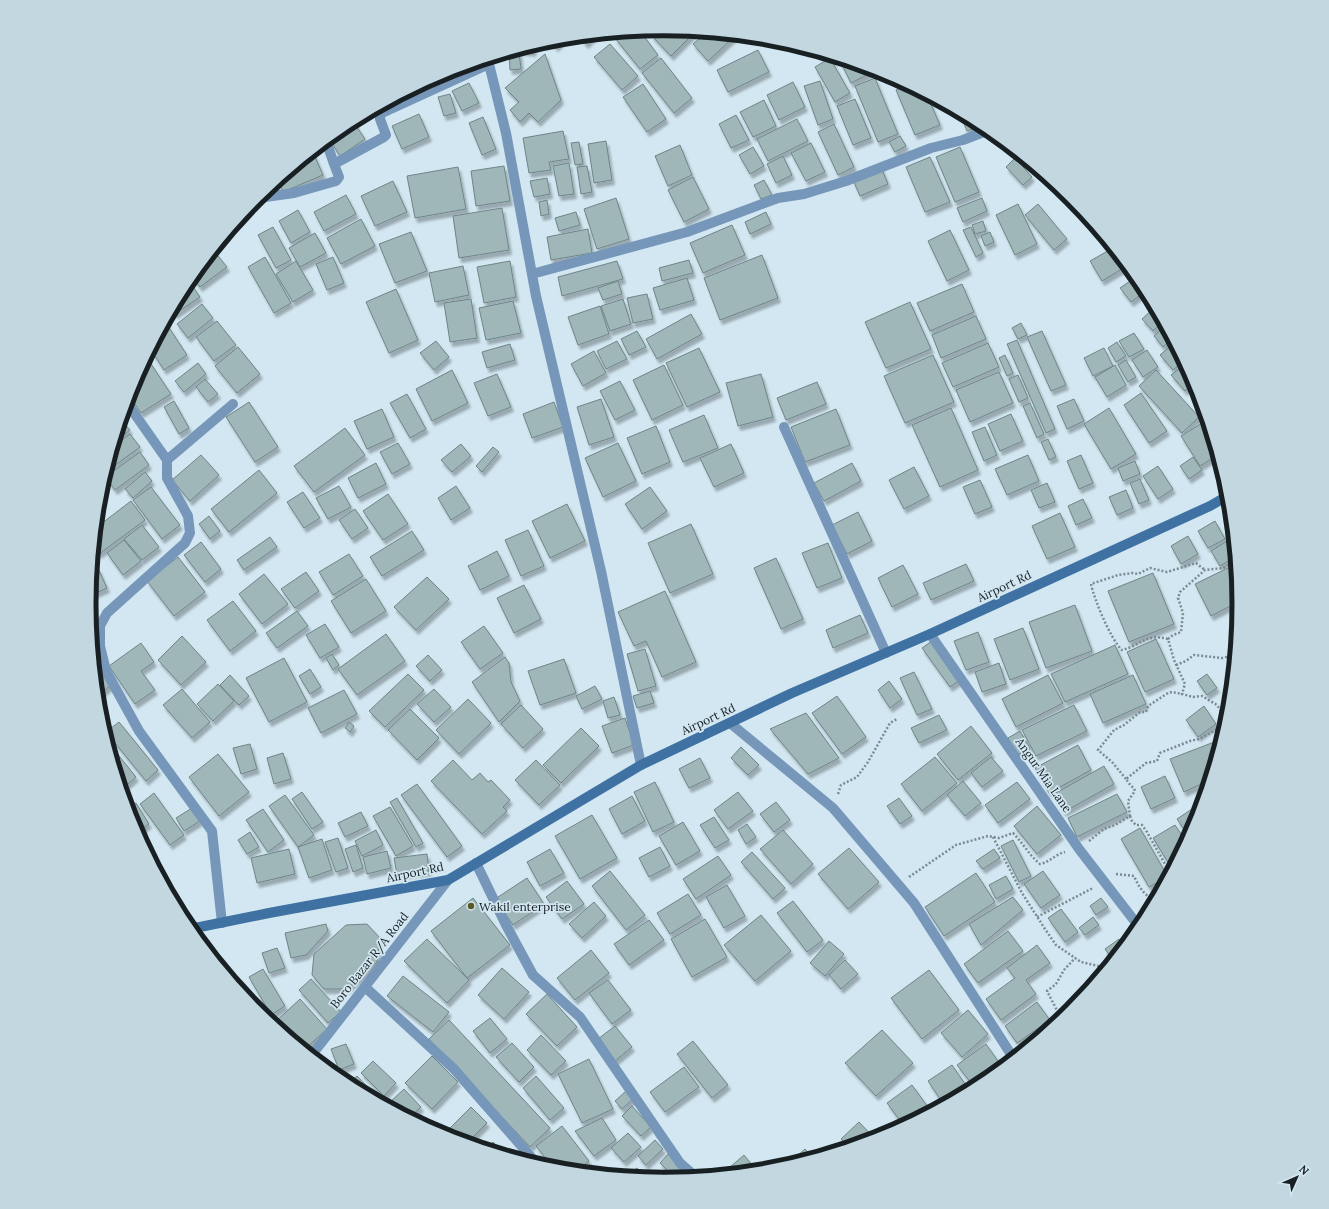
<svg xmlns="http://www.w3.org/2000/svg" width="1329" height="1209" viewBox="0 0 1329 1209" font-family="Lora,serif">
  <defs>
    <filter id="shadow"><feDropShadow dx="2.5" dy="4.5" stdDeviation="1" flood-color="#0004"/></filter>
  </defs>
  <rect width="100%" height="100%" fill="#d2e7f1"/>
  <path fill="#9fb7b8" stroke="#6e8587" filter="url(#shadow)" d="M665 29 695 32 671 56 651 35 656 30Z
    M640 31 658 55 640 69 615 38 621 33Z
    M706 33 735 36 708 61 693 44Z
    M594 36 586 44 580 37Z
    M564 39 556 47 549 41 552 40Z
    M610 44 638 76 622 90 594 57Z
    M534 46 533 52 518 50Z
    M758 50 769 72 728 92 717 70Z
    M513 52H519L521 69 510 70 509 53Z
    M545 54 561 100 538 122 529 113 520 122 510 110 519 102 505 88Z
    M661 58 692 98 674 113 642 73Z
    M830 58 850 93 835 102 815 67Z
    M839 59 868 68 871 73 851 83Z
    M875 78 898 134 878 142 855 86Z
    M820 81 833 119 818 125 804 86Z
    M793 82 805 107 779 120 767 95Z
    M469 83 479 103 462 111 452 91Z
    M643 84 666 119 647 132 623 97Z
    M908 85 927 95 940 125 915 135 896 90Z
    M450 94 456 113 444 116 438 97Z
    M855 99 871 138 853 145 837 106Z
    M764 100 776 126 753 137 740 112Z
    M960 113 979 123 980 126 967 131Z
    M419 114 429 137 402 149 392 126Z
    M736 115 749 140 731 148 719 124Z
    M483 117 496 149 482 155 469 123Z
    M797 119 808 141 768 161 757 139Z
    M353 121 365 139 340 156 329 139 345 126Z
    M834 124 854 167 838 175 818 132Z
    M563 131 569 159 549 162 551 170 529 173 523 138Z
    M900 136 906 146 895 152 889 142Z
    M606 141 612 180 594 183 588 144Z
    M579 142 583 164 575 165 571 143Z
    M811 143 825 172 806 181 791 153Z
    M680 145 692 175 668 186 655 156Z
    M753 147 764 166 750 174 739 155Z
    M960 147 979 192 955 202 936 157Z
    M313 152 323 175 283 192 278 181Z
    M783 156 792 175 776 183 767 164Z
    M930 157 950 202 925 212 906 167Z
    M1015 158 1032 177 1023 185 1006 167Z
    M569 163 574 194 559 196 553 166Z
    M504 166 510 201 476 206 471 171Z
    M587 166 592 192 581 194 577 167Z
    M458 167 466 209 415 218 407 176Z
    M881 167 888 184 860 196 853 180Z
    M693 177 709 209 684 222 668 190Z
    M547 178 550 194 534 197 530 181Z
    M764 180 772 195 761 199 754 185Z
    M393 181 407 212 375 226 361 196Z
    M346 195 356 214 324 231 314 212Z
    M616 198 629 239 597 249 584 209Z
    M982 198 987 211 963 222 957 208Z
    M547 200 549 214 541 216 539 202Z
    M1018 204 1037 244 1015 255 996 215Z
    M1038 204 1067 239 1054 250 1025 215Z
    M502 208 509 250 459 258 453 216Z
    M298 210 310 232 291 243 279 221Z
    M576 212 580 225 559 231 555 218Z
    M766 212 771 224 750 234 745 222Z
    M361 219 375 246 341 264 327 238Z
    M983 221 986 231 975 234 972 225Z
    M732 225 745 255 703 273 690 243Z
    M1094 225 1108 242 1106 244Z
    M273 227 291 260 276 268 258 235Z
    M971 227 983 253 976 257 963 230Z
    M588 229 592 253 551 260 547 237Z
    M950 230 969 270 947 281 928 241Z
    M411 232 427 271 395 283 379 244Z
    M990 232 994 242 985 246 981 236Z
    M315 233 326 253 300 267 289 248Z
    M1113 248 1127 266 1102 281 1090 261Z
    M214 251 227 267 200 287 192 277Z
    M762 255 778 298 720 320 704 278Z
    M265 257 291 303 274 313 248 267Z
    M333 257 344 283 327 290 316 264Z
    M689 260 693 273 662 281 659 268Z
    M296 261 313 290 293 302 276 274Z
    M510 261 516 297 484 303 477 267Z
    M617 261 623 279 562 296 558 277Z
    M463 266 469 295 435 302 429 273Z
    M1136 277 1146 291 1131 302 1120 288Z
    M687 278 694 300 660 310 653 288Z
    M189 281 200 297 175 314 172 311Z
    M618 281 622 294 603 300 598 288Z
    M962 284 974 312 930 331 917 303Z
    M396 289 418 340 389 353 366 302Z
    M647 294 653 319 633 323 627 298Z
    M471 299 477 338 450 342 444 303Z
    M623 299 631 324 610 331 601 306Z
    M513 301 521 333 486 340 479 308Z
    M910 302 931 349 886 368 865 322Z
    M202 304 213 318 188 338 177 324Z
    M600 306 609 334 578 345 568 317Z
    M1155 307 1163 322 1153 331 1142 319Z
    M691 314 702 334 657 359 646 339Z
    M976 316 986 339 941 358 932 335Z
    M217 321 236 345 214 361 196 337Z
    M166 323 187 355 164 370 151 350Z
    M1021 323 1027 335 1018 339 1012 328Z
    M1165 326 1172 339 1163 347 1154 336Z
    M637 331 646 347 629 355 621 339Z
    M1042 331 1066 385 1051 391 1027 337Z
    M1134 333 1144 349 1129 357 1119 341Z
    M1017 340 1055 429 1046 433 1007 344Z
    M436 341 449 357 434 370 420 353Z
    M617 341 627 359 606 369 597 351Z
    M1117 342 1126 356 1116 362 1108 348Z
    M988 343 999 367 953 387 942 363Z
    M1174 343 1184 361 1173 370 1160 355Z
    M510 344 515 360 487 368 482 352Z
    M238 347 260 374 237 393 215 366Z
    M699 348 720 392 687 407 666 363Z
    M1104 348 1113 366 1093 376 1084 358Z
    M1147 350 1158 367 1143 377 1132 360Z
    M594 351 606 373 583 386 571 364Z
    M933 355 954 402 905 423 884 376Z
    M1005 355 1013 373 1007 376 999 358Z
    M147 358 171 394 141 413 129 396 133 384Z
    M1126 360 1136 377 1128 382 1118 365Z
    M198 363 206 374 184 392 175 381Z
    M664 365 683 405 652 420 633 380Z
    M1115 365 1126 385 1107 397 1095 377Z
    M1179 369 1192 384 1185 391 1171 375Z
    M452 370 468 403 432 421 416 389Z
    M1156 370 1199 417 1182 433 1139 386Z
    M999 372 1013 403 970 422 956 390Z
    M497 374 511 407 488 416 474 383Z
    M761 374 773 417 738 426 726 383Z
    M1018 375 1028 398 1019 402 1009 379Z
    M205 379 218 394 208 402 196 387Z
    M620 381 635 410 615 420 600 391Z
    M817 382 826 404 786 420 777 398Z
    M1141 393 1167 431 1149 443 1124 405Z
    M407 394 426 429 410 438 390 403Z
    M601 399 614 437 589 445 577 407Z
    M1074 399 1084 421 1067 429 1057 406Z
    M174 401 189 428 179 434 164 407Z
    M249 402 278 447 255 462 226 417Z
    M554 402 563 427 532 438 523 414Z
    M1030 403 1044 434 1037 438 1023 406Z
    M951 408 978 470 940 487 912 425Z
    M1109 408 1136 454 1111 469 1084 424Z
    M382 409 394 437 367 449 354 421Z
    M836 409 850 445 805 462 791 427Z
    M1011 414 1023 441 1000 451 988 424Z
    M704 415 718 448 683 462 669 430Z
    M1207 420 1218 455 1200 466 1181 436Z
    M122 421 130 430 115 441Z
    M656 426 670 462 642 474 627 438Z
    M985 427 997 455 984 461 972 432Z
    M345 428 365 455 314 492 294 466Z
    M130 434 140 447 106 472 114 446Z
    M1048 439 1056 457 1049 460 1041 442Z
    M398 443 410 464 392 474 380 452Z
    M618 443 636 481 603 497 585 458Z
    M461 444 471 456 452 472 441 460Z
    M731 444 744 473 714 487 700 458Z
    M493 447 499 452 482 472 476 466Z
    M140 452 149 465 115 490 105 477Z
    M201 455 219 475 190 501 172 480Z
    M1028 455 1039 481 1007 495 995 469Z
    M1081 455 1093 483 1079 489 1067 461Z
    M1193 457 1202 470 1189 479 1180 466Z
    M1135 461 1140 474 1123 481 1118 468Z
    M376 463 386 484 358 498 348 478Z
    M852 463 861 481 824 501 814 483Z
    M1158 466 1173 489 1158 499 1143 476Z
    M914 467 929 496 904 509 889 480Z
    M259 470 277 493 229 532 211 509Z
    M145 472 152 481 133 498 125 489Z
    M1140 479 1149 500 1139 504 1130 483Z
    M980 480 992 507 975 514 963 487Z
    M1047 483 1055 502 1039 508 1031 490Z
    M339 486 351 507 328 519 316 498Z
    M456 486 470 508 451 520 438 498Z
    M151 487 180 525 162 539 133 500Z
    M650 487 667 511 642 529 625 504Z
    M1126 490 1133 508 1117 515 1109 497Z
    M303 492 320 518 304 528 287 502Z
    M388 494 408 524 383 540 363 511Z
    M1083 499 1092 518 1076 525 1068 506Z
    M131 501 145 520 99 554 95 547 97 527Z
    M567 504 585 541 550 558 532 521Z
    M355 509 368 528 352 539 339 520Z
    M858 512 872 541 847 554 832 525Z
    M1060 513 1075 547 1047 559 1032 526Z
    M209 516 220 531 210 539 199 524Z
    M1215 521 1225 539 1208 548 1198 531Z
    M691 524 713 574 670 593 648 543Z
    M142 525 159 547 142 560 124 539Z
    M528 530 544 566 521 576 505 540Z
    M412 531 424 550 382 576 370 557Z
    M1188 536 1198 554 1181 564 1171 546Z
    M270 537 277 547 244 570 237 560Z
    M124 540 141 561 123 575 107 553Z
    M1227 541 1235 557 1220 566 1211 551Z
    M201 542 221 569 205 582 184 555Z
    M828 543 842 578 817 588 802 553Z
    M497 551 509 576 480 590 468 566Z
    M349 554 363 576 333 595 319 572Z
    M178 557 205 592 174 616 147 581Z
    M776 558 803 619 781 629 754 568Z
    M966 564 974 581 931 600 923 583Z
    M903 565 918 594 892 607 878 578Z
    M1232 566 1237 578 1240 601 1211 616 1195 584Z
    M98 568 107 588 96 593 91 582 92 571Z
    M306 572 319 591 295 608 281 589Z
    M1153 573 1174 624 1129 642 1108 591Z
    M264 574 288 604 262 624 239 594Z
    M427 577 449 599 416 630 394 607Z
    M366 579 386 611 351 633 331 601Z
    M524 585 541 619 514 633 497 598Z
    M665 591 696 662 662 677 646 641 634 646 618 612Z
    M233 601 256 631 230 651 207 620Z
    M1075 605 1092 651 1046 668 1029 622Z
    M297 611 308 626 277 648 266 633Z
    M860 615 868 633 833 648 826 630Z
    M325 624 339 647 320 658 306 635Z
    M484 626 503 653 480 669 461 642Z
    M1023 628 1039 669 1010 680 994 639Z
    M978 632 989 662 966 670 954 641Z
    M386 634 405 661 357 695 338 669Z
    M182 636 206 662 181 685 158 660Z
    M1156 639 1174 679 1145 692 1127 652Z
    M932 641 960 680 950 687 922 648Z
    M141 643 154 662 141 671 155 690 135 704 109 666Z
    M1115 645 1128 674 1065 702 1051 674Z
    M645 649 656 686 638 691 627 654Z
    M332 654 339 665 333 670 326 658Z
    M428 655 442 670 430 681 416 666Z
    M505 657 509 663 511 682 520 701 499 722 472 682Z
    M284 658 307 702 269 722 246 678Z
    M564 659 576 693 540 705 528 671Z
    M999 663 1006 684 982 692 975 672Z
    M95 668 111 685 98 696Z
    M310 669 321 687 310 694 299 676Z
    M914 672 932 709 917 715 900 678Z
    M408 674 424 690 385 727 369 711Z
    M1207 674 1217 688 1207 695 1197 681Z
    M230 675 249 696 239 705 220 685Z
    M1048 675 1063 703 1016 727 1002 699Z
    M1133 675 1146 704 1103 723 1090 694Z
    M889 681 902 699 890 708 878 690Z
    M218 684 234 701 213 721 197 704Z
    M595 686 602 699 582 709 576 696Z
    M182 689 210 722 192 738 163 705Z
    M434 689 451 707 434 722 417 704Z
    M344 690 357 714 321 733 308 708Z
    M650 691 654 703 637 708 633 696Z
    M837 696 866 737 842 754 812 713Z
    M614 697 620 715 608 718 603 701Z
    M468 699 491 723 459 754 436 730Z
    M521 705 543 729 523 748 501 724Z
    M1074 705 1087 731 1036 756 1022 730Z
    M1204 706 1216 724 1198 737 1186 720Z
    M410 709 439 738 417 760 388 730Z
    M806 713 839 758 808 774 770 729Z
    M939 715 947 730 919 743 911 728Z
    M625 718 634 745 612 753 602 726Z
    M119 722 158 770 146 781 106 732Z
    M349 722 354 726 350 732 345 728Z
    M971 726 992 753 958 780 937 754Z
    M581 728 599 746 561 783 543 765Z
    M1020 731 1030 748 1017 755 1008 738Z
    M1222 739 1210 780 1184 792 1170 759Z
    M108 742 136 777 122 789Z
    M250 744 257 769 241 774 233 748Z
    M1078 745 1091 770 1049 793 1035 768Z
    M741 747 759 765 748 775 731 758Z
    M283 753 291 779 274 784 267 758Z
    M218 754 249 792 219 816 189 777Z
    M935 757 957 783 922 811 901 784Z
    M991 757 1003 771 982 787 971 773Z
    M700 758 710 778 689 788 679 769Z
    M453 760 472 780 480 773 488 782 491 780 510 800 503 807 507 811 482 834 431 781Z
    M536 760 560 785 539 805 515 780Z
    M1104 766 1114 784 1064 812 1054 794Z
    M1165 776 1175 798 1151 809 1141 787Z
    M963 781 981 803 965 816 947 795Z
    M655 782 674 822 653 832 634 792Z
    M1017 782 1030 799 998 823 985 805Z
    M417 784 462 846 447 857 401 795Z
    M302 792 323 822 312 829 292 799Z
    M738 792 753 811 728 829 714 810Z
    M154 793 184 835 170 845 140 804Z
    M1117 794 1127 812 1077 837 1068 818Z
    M285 795 314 835 298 847 269 806Z
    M632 796 645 821 622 834 609 809Z
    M397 798 423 843 416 847 390 802Z
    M899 798 912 816 900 824 887 806Z
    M776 802 790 820 774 832 760 814Z
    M136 803 149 824 139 831 131 820 128 808Z
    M1201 803 1202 804 1196 825 1189 837 1177 819Z
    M1037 806 1061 835 1037 854 1014 826Z
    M390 807 413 846 396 856 373 816Z
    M192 808 200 821 184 831 176 818Z
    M263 809 284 840 268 852 246 820Z
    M361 812 368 826 345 837 338 823Z
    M592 815 617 858 580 879 555 836Z
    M714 817 729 840 715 848 700 825Z
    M683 822 700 851 676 865 659 836Z
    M747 824 756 837 746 844 738 830Z
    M1175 825 1187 843 1172 869 1153 838Z
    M1140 828 1168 877 1149 887 1121 839Z
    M376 830 383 845 362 856 355 841Z
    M783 830 813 864 791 884 760 849Z
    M250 832 259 847 247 854 238 840Z
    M338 838 348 868 336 872 325 842Z
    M322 839 332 870 309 878 298 847Z
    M1013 840 1031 876 1019 882 1001 846Z
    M356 845 363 868 353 872 345 849Z
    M660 847 670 866 649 877 639 858Z
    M849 848 879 882 848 909 818 874Z
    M289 849 295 874 257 883 251 858Z
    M550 849 564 873 540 886 527 862Z
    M994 849 1000 858 983 869 976 861Z
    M387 851 391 868 367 874 363 857Z
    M752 852 785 888 773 899 741 862Z
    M427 854 429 871 397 875 394 858Z
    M718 856 731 875 696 899 683 879Z
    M610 871 645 915 626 930 592 886Z
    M1043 871 1060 895 1041 908 1024 884Z
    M976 873 995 902 944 936 925 907Z
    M1006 876 1013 889 996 899 989 885Z
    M527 878 544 904 513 925 495 899Z
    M567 881 584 904 562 919 546 897Z
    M727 885 745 916 724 928 706 897Z
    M688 894 701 915 670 934 657 913Z
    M1013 897 1023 910 981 945 969 924Z
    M473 898 510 945 467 978 431 931Z
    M1101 898 1108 907 1096 915 1090 906Z
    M793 901 823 940 807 952 777 913Z
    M594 902 606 916 582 938 569 924Z
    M1061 909 1078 932 1065 942 1048 918Z
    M761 915 791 951 755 981 724 945Z
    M1093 917 1099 925 1085 935 1079 928Z
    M705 919 727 957 692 977 671 939Z
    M649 920 664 940 629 965 614 944Z
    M326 924 328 931 306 955 291 958 285 933Z
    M367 924 380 938 377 962 347 989H324L312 975 314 954 346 925Z
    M1008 931 1023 951 978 983 964 964Z
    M427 939 469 980 447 1003 404 961Z
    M1119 939 1124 946 1110 956 1105 949Z
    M829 941 844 954 825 976 810 963Z
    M1037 945 1050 963 1026 980 1036 994 1001 1020 986 999 1015 978 1007 968Z
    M277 948 285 968 269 973 262 953Z
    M591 950 609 973 575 1000 557 978Z
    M845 960 858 974 841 989 829 975Z
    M502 968 529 992 504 1019 478 995Z
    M263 969 285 1006 271 1015 249 977Z
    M929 970 959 1010 922 1039 891 998Z
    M1100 972 1102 974 1070 1012 1064 1006Z
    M403 976 449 1012 433 1032 387 996Z
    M311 979 341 1012 328 1023 299 990Z
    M608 980 631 1010 612 1024 589 993Z
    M547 994 577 1027 557 1046 526 1014Z
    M300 999 327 1029 304 1050 273 1024Z
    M1037 1002 1050 1020 1017 1043 1005 1026Z
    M968 1010 988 1034 962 1057 941 1033Z
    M490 1018 507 1039 490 1053 473 1031Z
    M449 1020 550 1128 530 1147 429 1039Z
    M1054 1024 1055 1025 1021 1053 1019 1050Z
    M615 1026 632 1047 615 1061 598 1039Z
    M882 1030 913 1063 876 1096 845 1063Z
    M541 1035 566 1061 551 1075 527 1050Z
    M693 1041 728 1085 712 1098 677 1054Z
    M512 1043 534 1067 519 1082 496 1057Z
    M346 1044 354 1064 339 1070 331 1049Z
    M986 1044 1003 1068 984 1083 975 1088 957 1065Z
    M432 1056 458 1082 432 1109 405 1083Z
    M589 1059 613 1109 582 1123 558 1074Z
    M373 1061 396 1083 384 1096 361 1073Z
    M952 1065 970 1091 944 1105 928 1081Z
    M684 1067 699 1087 665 1112 650 1092Z
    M357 1076 383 1103 348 1084Z
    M536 1076 564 1108 550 1120 523 1088Z
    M912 1085 931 1111 904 1126 887 1103Z
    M404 1089 421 1107 409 1118 401 1113 390 1102Z
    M626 1091 633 1099 622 1109 615 1101Z
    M632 1106 651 1127 641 1136 622 1116Z
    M471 1107 487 1123 467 1143 443 1135Z
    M421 1117 428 1124 425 1126 417 1121Z
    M602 1118 616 1140 594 1156 575 1131Z
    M859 1122 875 1139 848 1147 841 1139Z
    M562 1126 589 1161 576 1171 554 1169 536 1146Z
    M628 1133 641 1147 624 1162 611 1148Z
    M655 1140 663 1149 646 1165 638 1156Z
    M493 1142 506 1155 486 1149Z
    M805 1149 811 1156 806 1160 786 1166Z
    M668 1154 684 1170 675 1178 660 1163Z
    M744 1155 757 1171 722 1174Z
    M637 1168 645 1178 626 1176Z"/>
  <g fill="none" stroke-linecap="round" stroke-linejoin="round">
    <path stroke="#7b8a91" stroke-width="2.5" stroke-dasharray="2 2" stroke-linecap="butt" d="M1168 639C1145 633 1142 645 1122 650 1111 640 1094 599 1091 584L1118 575 1132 573 1138 574 1150 568 1167 572 1196 563 1205 570
      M1176 665 1186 661 1194 655 1222 658 1235 655
      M1222 712 1230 709
      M1228 721 1217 705 1202 696 1193 697 1182 694 1185 684 1174 660 1168 639 1173 635 1181 632 1183 613 1178 598 1180 592 1205 570 1223 568 1228 565
      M1126 779 1112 762 1098 750 1114 730 1124 725 1140 712H1146L1148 706 1168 693 1172 692 1182 694
      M838 794 841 785 857 777 868 762 890 723 897 719
      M1130 816 1132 821 1136 825H1142L1147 832 1170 873
      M993 837 1022 893 1045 929 1056 945 1081 962 1107 968
      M1089 841 1104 829 1115 825 1130 816 1128 801 1135 791 1134 788 1131 786 1126 779 1146 763 1157 761 1160 753 1190 741 1199 739 1227 724
      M1116 874 1134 876C1139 887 1144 896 1156 900
      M909 877 956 845 988 836 999 838 1013 833C1023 843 1029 855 1040 864 1050 862 1056 854 1065 852
      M1037 917 1093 888
      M1062 1020 1047 991 1056 984 1064 970 1075 958"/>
    <path stroke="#7697b9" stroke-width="10" d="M490 59 489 64 506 133 536 296 601 571 641 765
      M326 141 334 164
      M258 198 294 193 336 181 339 177 334 164 384 137 386 135 380 119V116L382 113 489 64
      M532 274 687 232 778 198 804 194 846 181 931 148 963 140 989 130
      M127 403 167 460
      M784 427 886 653
      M930 634 1079 849 1140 928
      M730 723 833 808 914 903 1014 1059
      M476 863 506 925 533 975 580 1017 680 1163 696 1177
      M222 923 212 831 139 731 106 671 100 646V626L107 613 185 543 190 533 188 516 167 478V460L233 404
      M365 987 454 1069 538 1165
      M311 1056 448 880"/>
    <path stroke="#3f72a3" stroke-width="10" d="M190 929 269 913 448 880 641 765 792 693 930 634 1210 506 1229 495"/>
  </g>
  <circle fill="#5a5926" stroke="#d2e7f1" stroke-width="1.5" cx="471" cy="906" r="4"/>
  <g text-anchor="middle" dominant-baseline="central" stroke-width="3.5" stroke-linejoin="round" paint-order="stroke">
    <g font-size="12" fill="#182023" stroke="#d2e7f1">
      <text transform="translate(1004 586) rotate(-25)">Airport Rd</text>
      <text transform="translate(708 719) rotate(-25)">Airport Rd</text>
      <text transform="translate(1044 775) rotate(55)">Angur Mia Lane</text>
      <text transform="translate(415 872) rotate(-12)">Airport Rd</text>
      <text transform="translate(369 960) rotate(-52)">Boro Bazar R/A Road</text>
    </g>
    <g font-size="12" fill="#182023" stroke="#d2e7f1" text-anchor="start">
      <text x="479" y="906">Wakil enterprise</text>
    </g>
  </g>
  <path d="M0 0H1329V1209H0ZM96 604a568 568 0 1 1 1136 0a568 568 0 1 1-1136 0Z" fill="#c3d7e1" fill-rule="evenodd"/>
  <path fill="none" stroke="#182023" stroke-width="5" d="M96 604a568 568 0 1 1 1136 0a568 568 0 1 1-1136 0Z"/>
  <g transform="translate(1297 1177) rotate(45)" stroke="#d2e7f1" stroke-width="3" paint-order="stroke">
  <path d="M0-3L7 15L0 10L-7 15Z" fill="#182023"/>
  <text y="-6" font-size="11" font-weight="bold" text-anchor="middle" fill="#182023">N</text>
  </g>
</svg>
